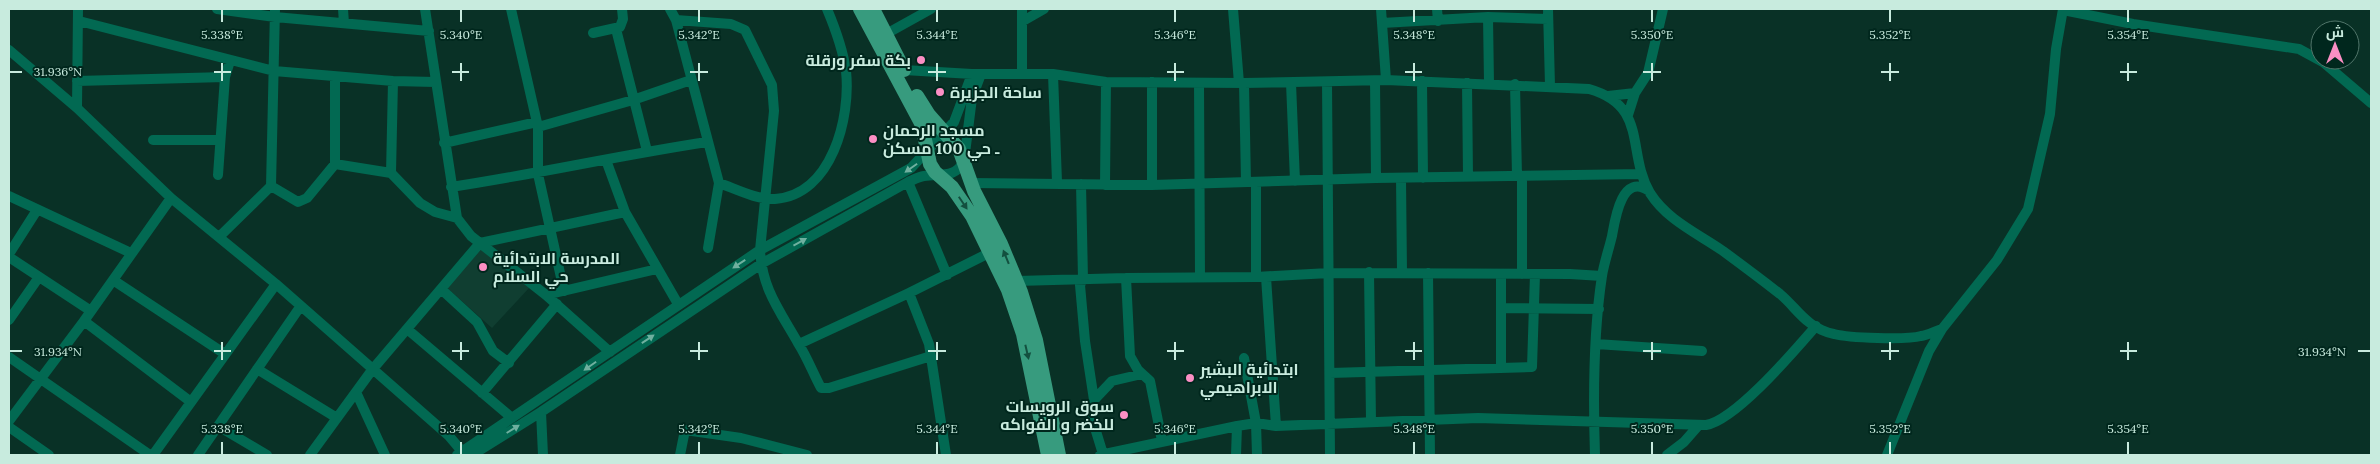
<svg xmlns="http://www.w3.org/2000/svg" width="2380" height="464" viewBox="0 0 2380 464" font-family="Lora,Cairo,serif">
  <rect width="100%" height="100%" fill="#093126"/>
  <path fill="#103e31" d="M480 246 529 288 492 328 446 287Z"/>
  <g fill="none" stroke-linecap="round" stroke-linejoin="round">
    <path stroke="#026952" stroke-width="10" d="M217 9 275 17 429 31
      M343 9 344 23
      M425 9 457 218 471 236 546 295 610 352
      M511 9 538 127V174L564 291
      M670 9 676 20 719 183C736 189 757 200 775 199 832 195 851 117 846 71 843 50 835 28 827 9
      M1233 9 1239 83
      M1381 9 1386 80
      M1437 9 1438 21
      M1548 9 1550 86
      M2063 10 2133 24 2299 49 2323 62 2371 103
      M1488 17 1489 83
      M676 20 731 24 745 30 772 85 774 111 760 250C762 289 780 311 798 343 807 357 813 373 821 388H829L931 356
      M79 21 274 71 393 81 435 82
      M1023 21 1044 9
      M1382 23 1488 17 1548 19
      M616 29 647 151
      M593 33 620 27 623 19 622 9
      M886 34 931 9
      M9 50 77 108 171 198 276 284 449 436 465 455
      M904 70 972 74H1053L1106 82 1244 83 1386 80 1589 89C1649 106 1626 152 1650 193 1667 220 1697 233 1723 251 1742 265 1762 280 1780 294 1791 303 1799 315 1810 323 1816 328 1827 333 1834 334 1849 338 1906 340 1921 336 1928 335 1935 331 1942 329
      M1022 72V9
      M1053 74 1057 182
      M77 81 225 77
      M1375 81 1376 178
      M1422 81 1423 178
      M1152 82V185
      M1327 82 1330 455
      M1199 83 1200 277
      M1244 83 1246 182
      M1291 83 1295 181
      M1467 83 1468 176
      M1515 84 1517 176
      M1608 96 1635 93
      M77 108 78 9
      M1628 115 1635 93 1648 73 1663 9
      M538 127 633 100 691 80
      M153 140H220
      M444 143 537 122
      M606 160 625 212 678 304
      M335 164V77
      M391 173 393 81
      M218 175 225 77 230 61
      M1401 178 1402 272
      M908 182 947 275
      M1256 182V277
      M971 183 1152 185 1376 178 1642 174
      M1081 184 1083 279 1080 285 1085 341 1094 400 1091 415 1103 454
      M1105 185 1106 82
      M271 186 298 202 307 198 335 164 391 173 420 203 435 212 457 218
      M451 187C537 174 621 155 707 142
      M9 196 131 253
      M171 198 84 321 191 402
      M219 237 271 186 275 9
      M708 248 719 183
      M9 254 37 210
      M9 257 91 311
      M1369 272 1371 421
      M1428 273 1430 455
      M1501 274V368
      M1522 274V176
      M1266 277 1276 426
      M1126 278 1130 356 1138 370 1150 381 1162 441
      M113 280 225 354
      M1017 281 1126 278 1256 277 1329 273 1570 274 1602 276
      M441 289 477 322 493 351 509 363
      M546 295 657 269
      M1501 308 1599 309
      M9 320 39 277
      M407 329 512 418
      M799 344 909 293
      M1596 344 1702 351
      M9 357 150 455
      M1244 358 1256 423 1257 455
      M257 369 337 418
      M1330 373 1532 367 1535 274
      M356 392 385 455
      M482 393 557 304
      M1094 400 1112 381 1142 374
      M541 412 543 455
      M9 421 84 321
      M218 426 267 455
      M9 427 49 455
      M153 455 276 284
      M198 455 300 307
      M310 455 372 370 480 243 625 212
      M457 455 760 250 911 168 954 122 972 74
      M472 455 541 412 761 264 908 182C913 180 918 177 924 176 940 173 955 179 964 161L972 98 981 74
      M680 455 685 430 741 438 807 455
      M946 455 929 344 909 293 991 252
      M1100 455 1237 426 1256 423 1276 426 1478 418 1706 425C1736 420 1795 350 1816 326
      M1236 455 1237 426
      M1595 455C1593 397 1593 335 1602 276 1604 263 1609 249 1612 236 1615 219 1622 172 1649 191
      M1667 455 1684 442 1698 426
      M1887 455 1929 351 1942 329 1997 260 2028 209 2050 114 2056 49 2063 9"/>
    <path stroke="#379b7e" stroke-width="14" d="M860 9 922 125 930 164 935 172 952 187 972 216 1008 290 1023 334 1048 455
      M873 9 904 70
      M917 96 929 115 959 149 974 191 1001 244 1021 292 1036 340 1059 455"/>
  </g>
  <defs><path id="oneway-solid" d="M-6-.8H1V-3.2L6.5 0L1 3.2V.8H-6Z" transform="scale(1.25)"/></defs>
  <g fill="#6fb09f">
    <use href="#oneway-solid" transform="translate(911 168) rotate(145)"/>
    <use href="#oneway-solid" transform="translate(800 242) rotate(-29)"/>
    <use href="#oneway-solid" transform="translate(739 264) rotate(147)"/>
    <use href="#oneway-solid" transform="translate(648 339) rotate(-34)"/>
    <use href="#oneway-solid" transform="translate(590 366) rotate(145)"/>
    <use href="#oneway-solid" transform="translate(513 429) rotate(-32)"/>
  </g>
  <g fill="#13503f">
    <use href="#oneway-solid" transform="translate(963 203) rotate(56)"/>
    <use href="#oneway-solid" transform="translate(1006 257) rotate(-112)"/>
    <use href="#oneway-solid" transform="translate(1027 352) rotate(77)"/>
  </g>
  <path fill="none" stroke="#c8ebde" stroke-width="2" d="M222 10V22M461 10V22M699 10V22M937 10V22M1175 10V22M1414 10V22M1652 10V22M1890 10V22M2128 10V22M222 63V81M461 63V81M699 63V81M937 63V81M1175 63V81M1414 63V81M1652 63V81M1890 63V81M2128 63V81M10 72H22M214 72H231M452 72H469M690 72H708M928 72H946M1167 72H1184M1405 72H1422M1643 72H1661M1881 72H1899M2120 72H2137M222 342V360M461 342V360M699 342V360M937 342V360M1175 342V360M1414 342V360M1652 342V360M1890 342V360M2128 342V360M10 351H22M214 351H231M452 351H469M690 351H708M928 351H946M1167 351H1184M1405 351H1422M1643 351H1661M1881 351H1899M2120 351H2137M2358 351H2370M222 442V454M461 442V454M699 442V454M937 442V454M1175 442V454M1414 442V454M1652 442V454M1890 442V454M2128 442V454"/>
  <g fill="#fb8fc4" stroke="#00271d" stroke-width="2">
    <circle cx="921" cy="60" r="5"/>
    <circle cx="940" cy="92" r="5"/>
    <circle cx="873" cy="139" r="5"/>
    <circle cx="483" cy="267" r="5"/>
    <circle cx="1190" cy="378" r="5"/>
    <circle cx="1124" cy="415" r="5"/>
  </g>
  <g text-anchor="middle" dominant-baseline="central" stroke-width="4" stroke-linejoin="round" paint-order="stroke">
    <g font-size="16" font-weight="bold" fill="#c8ebde" stroke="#00271d" text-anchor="start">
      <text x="911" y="60" text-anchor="end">بكة سفر ورقلة</text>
      <text x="950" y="92">ساحة الجزيرة</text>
      <text x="883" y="130">مسجد الرحمان<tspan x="883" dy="18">ـ حي 100 مسكن</tspan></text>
      <text x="493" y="258">المدرسة الابتدائية<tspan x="493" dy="18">حي السلام</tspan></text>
      <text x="1200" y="369">ابتدائية البشير<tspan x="1200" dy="18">الابراهيمي</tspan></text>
      <text x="1114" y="406" text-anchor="end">سوق الرويسات<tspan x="1114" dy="18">للخضر و الفواكه</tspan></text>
    </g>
  </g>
  <g font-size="12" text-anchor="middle" fill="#c8ebde" stroke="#00271d" stroke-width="4" stroke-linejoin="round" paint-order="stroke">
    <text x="222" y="39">5.338°E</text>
    <text x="461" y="39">5.340°E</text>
    <text x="699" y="39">5.342°E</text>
    <text x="937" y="39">5.344°E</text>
    <text x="1175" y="39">5.346°E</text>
    <text x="1414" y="39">5.348°E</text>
    <text x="1652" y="39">5.350°E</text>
    <text x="1890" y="39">5.352°E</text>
    <text x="2128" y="39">5.354°E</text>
    <text x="58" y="76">31.936°N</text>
    <text x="58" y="356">31.934°N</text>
    <text x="2322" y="356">31.934°N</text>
    <text x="222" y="433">5.338°E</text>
    <text x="461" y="433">5.340°E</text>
    <text x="699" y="433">5.342°E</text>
    <text x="937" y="433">5.344°E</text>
    <text x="1175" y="433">5.346°E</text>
    <text x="1414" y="433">5.348°E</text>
    <text x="1652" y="433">5.350°E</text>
    <text x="1890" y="433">5.352°E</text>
    <text x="2128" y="433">5.354°E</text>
  </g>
  <rect width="2380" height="464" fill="none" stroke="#c8ebde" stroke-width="20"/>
  <g transform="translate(2335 45)"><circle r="24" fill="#00271d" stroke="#50756a"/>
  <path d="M0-4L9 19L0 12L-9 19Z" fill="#fb8fc4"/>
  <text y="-8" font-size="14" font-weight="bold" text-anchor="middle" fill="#c8ebde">ش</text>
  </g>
</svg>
